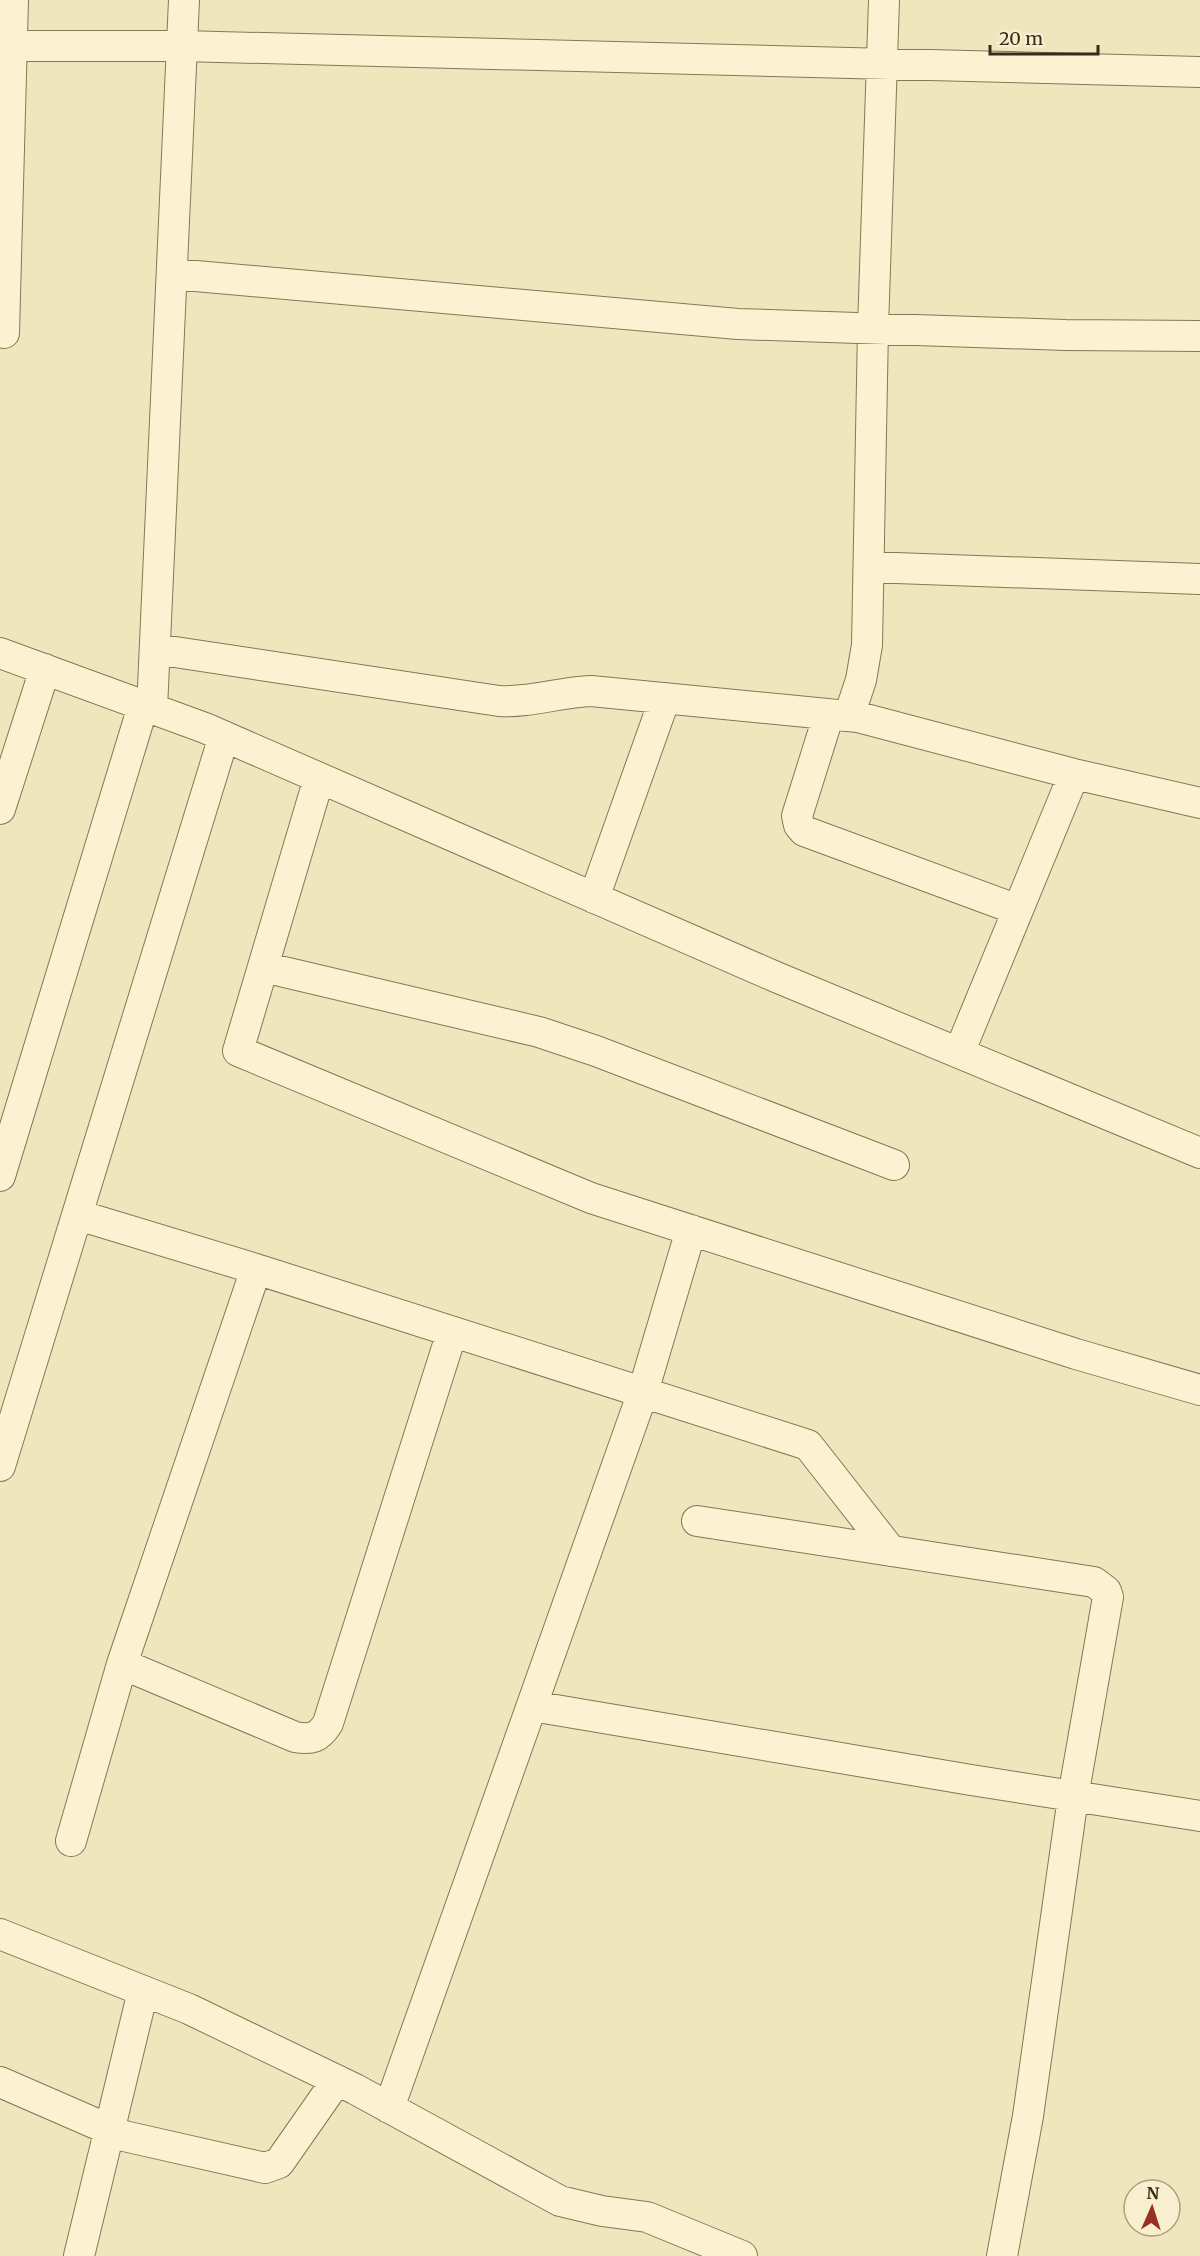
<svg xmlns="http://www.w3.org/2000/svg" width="1200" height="2256" viewBox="0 0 1200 2256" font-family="Merriweather,serif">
  <rect width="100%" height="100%" fill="#f0e6bd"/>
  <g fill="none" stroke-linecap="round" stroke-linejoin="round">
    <defs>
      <path id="minor" d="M0 46H182L1200 72
        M173 274 738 324 1065 335 1200 336
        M4 333 13 0
        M869 567 1200 579
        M155 649 499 701C530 703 560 692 591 691L858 717 1074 774 1200 803
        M0 653 205 728 776 977 1200 1153
        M152 709 184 0
        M829 714 797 816 799 825 804 831 1018 910
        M849 716 861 680 867 645 873 328 884 0
        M319 778 238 1051 591 1198 1076 1354 1200 1390
        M0 809 45 669
        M594 898 665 698
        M263 967 539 1032 596 1051 894 1165
        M959 1053 1074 774
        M0 1176 143 706
        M78 1215 256 1269 808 1445 891 1551
        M0 1466 224 736
        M697 1521 1094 1582 1106 1591 1108 1597 1073 1797 1028 2116 1002 2256
        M122 1664 295 1737C311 1740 319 1738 328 1723L452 1332
        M532 1706 971 1780 1200 1816
        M71 1841 122 1664 256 1269
        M0 1934 189 2009 355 2089 560 2201 602 2211 647 2217 742 2256
        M0 2082 124 2136 265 2168 279 2163 337 2080
        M389 2108 643 1392 691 1230
        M79 2256 143 1991"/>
    </defs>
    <use href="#minor" stroke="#887656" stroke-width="32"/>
    <use href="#minor" stroke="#faf2d1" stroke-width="30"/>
  </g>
  <g transform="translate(1152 2208) rotate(3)"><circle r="28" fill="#f7efcd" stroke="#aaa186" stroke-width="1.5"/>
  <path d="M0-4.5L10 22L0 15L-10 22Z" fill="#9a2f23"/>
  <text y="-9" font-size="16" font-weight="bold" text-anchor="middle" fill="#372b1b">N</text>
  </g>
  <path d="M990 45v9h108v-9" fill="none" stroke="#372b1b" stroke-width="3"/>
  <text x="999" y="45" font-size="18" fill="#372b1b" stroke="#f7efcd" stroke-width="4.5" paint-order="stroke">20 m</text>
</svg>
